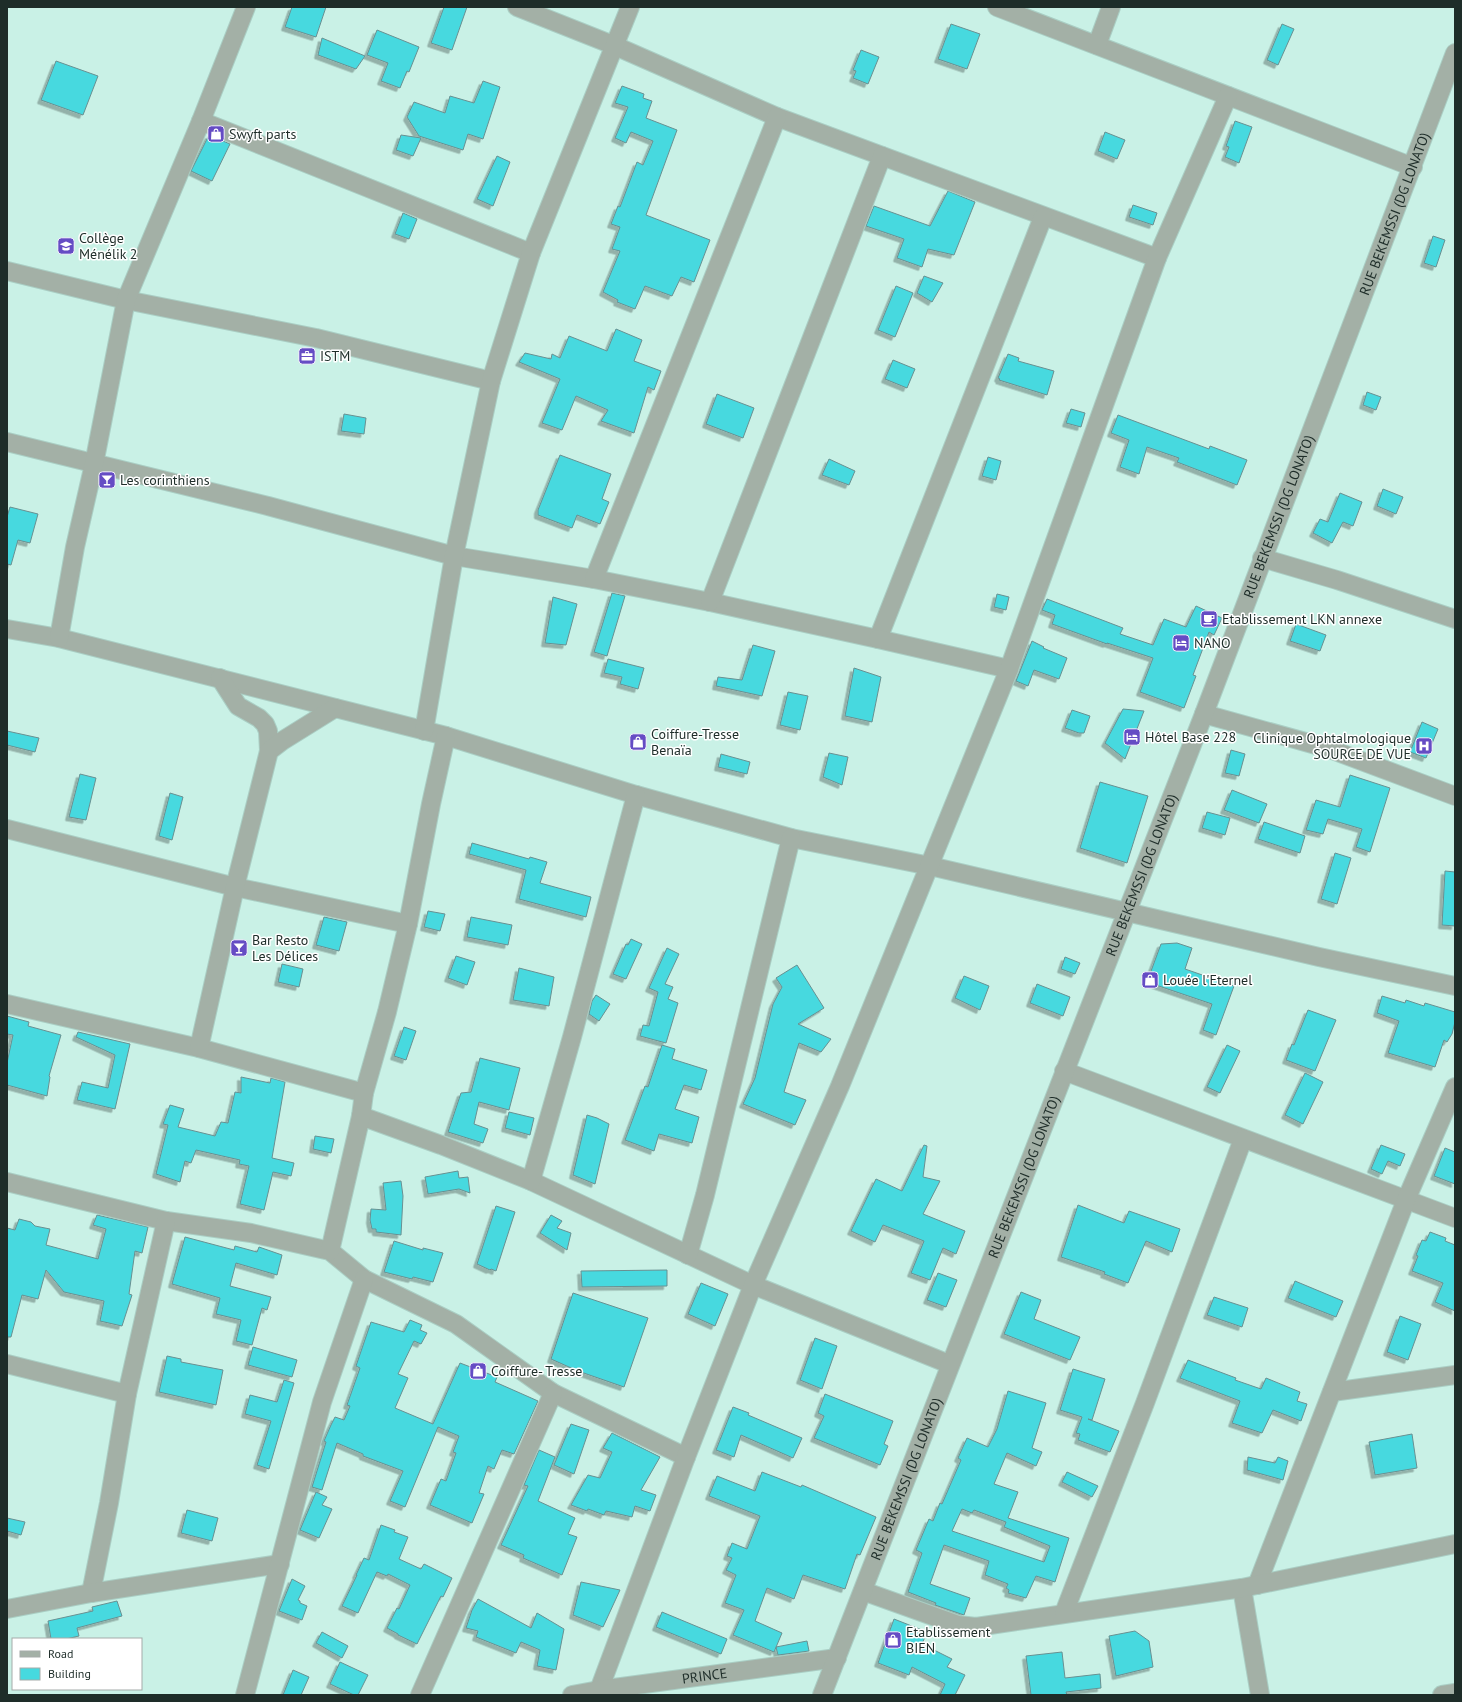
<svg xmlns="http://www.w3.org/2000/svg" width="1462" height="1702" viewBox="0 0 1462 1702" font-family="'PT Sans',sans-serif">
  <defs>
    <filter id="shadow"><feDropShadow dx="-3.5" dy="3.5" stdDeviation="0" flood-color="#0004"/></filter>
  </defs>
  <rect width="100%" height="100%" fill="#c9f1e6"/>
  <path fill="#46d9df" stroke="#689091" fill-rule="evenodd" filter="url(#shadow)" d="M292 7H326L316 37 285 27Z
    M444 7H467L452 50 431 43Z
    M951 24 980 34 967 69 938 59Z
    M1282 24 1294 29 1278 65 1267 60Z
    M377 30 419 47 409 72 407 71 400 88 381 81 388 63 367 55Z
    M322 38 365 56 356 69 318 55Z
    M861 50 879 57 868 84 853 78 856 71 853 70Z
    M56 61 98 76 83 115 41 100Z
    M483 81 500 87 483 139 468 134 463 150 419 136 407 117 414 102 445 113 450 96 474 103Z
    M622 86 644 94 643 98 652 101 646 118 677 130 646 215 710 240 694 282 681 277 672 296 645 286 635 309 617 302 618 300 603 292 620 251 612 249 620 227 611 224 618 206 620 207 637 162 643 165 653 141 631 132 626 143 615 138 628 107 615 103Z
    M1235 121 1252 127 1239 163 1225 157 1229 147 1226 146Z
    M1105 132 1125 140 1117 159 1098 151Z
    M209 135 230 144 212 181 191 171Z
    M401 135 421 138 413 156 396 150Z
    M497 156 510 162 493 206 477 199Z
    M948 191 975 202 954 255 928 249 922 267 897 258 904 239 866 226 874 206 930 226Z
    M1133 205 1157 213 1153 225 1129 217Z
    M403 213 417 219 409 239 395 234Z
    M1433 236 1445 240 1436 267 1424 263Z
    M924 276 943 283 932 302 917 293Z
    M896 286 913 293 895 337 878 330Z
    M616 329 642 340 634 361 661 371 654 390 648 387 634 433 601 421 608 410 576 396 562 430 542 423 560 379 519 362 525 353 551 359 552 354 560 358 569 336 607 351Z
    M1008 354 1019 358 1018 361 1054 371 1047 395 999 380 1000 379 998 378Z
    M893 360 915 369 907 388 885 379Z
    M1367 392 1381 397 1376 410 1363 405Z
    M717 394 754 408 743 438 706 424Z
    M1071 409 1085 413 1081 427 1066 423Z
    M344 414 366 418 364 434 341 431Z
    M1118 415 1209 449 1210 446 1247 460 1237 485 1177 462 1179 458 1147 447 1139 474 1120 467 1129 440 1111 433Z
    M560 455 611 474 602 499 609 502 600 524 577 515 572 528 538 515V510Z
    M988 457 1001 461 996 480 982 476Z
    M829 459 855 471 849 485 822 475Z
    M1383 489 1403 497 1396 514 1377 506Z
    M1340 493 1362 502 1353 526 1343 522 1332 543 1313 533 1320 519 1328 522Z
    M10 507 38 514 30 543 18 540 11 565 7 564V517Z
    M612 593 625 596 607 656 594 652Z
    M997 594 1009 597 1006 610 994 607Z
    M553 597 577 604 566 645 545 643Z
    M1047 599 1123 628 1120 634 1153 645 1164 619 1186 627 1196 606 1222 618 1214 635 1209 632 1193 675 1196 676 1184 708 1140 692 1153 658 1107 643V644L1052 624 1055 615 1042 610Z
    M1296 624 1326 635 1320 651 1290 641Z
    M1032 641 1044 647 1043 648 1067 658 1059 679 1034 670 1028 686 1016 681Z
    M753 645 775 651 762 696 716 686 718 677 742 680Z
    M608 659 644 668 638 689 620 684 622 677 604 673Z
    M854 668 881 677 872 722 845 716Z
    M788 692 808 696 800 730 780 725Z
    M1123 709 1144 711 1125 759 1105 743Z
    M1072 710 1090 716 1084 733H1079L1065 728Z
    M1422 722 1438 729 1426 758 1410 752Z
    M7 731 39 738 35 752 7 745Z
    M1231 750 1245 754 1239 776 1225 773Z
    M829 753 848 757 842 785 823 777Z
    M721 754 750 762 747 774 718 767Z
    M80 774 96 778 86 820 69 817Z
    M1350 775 1390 788 1370 852 1356 847 1362 829 1328 819 1323 834 1306 830 1316 800 1340 807Z
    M1100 782 1148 796 1127 863 1080 848Z
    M1232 790 1267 804 1259 823 1224 810Z
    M170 793 183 797 172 840 159 836Z
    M1207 812 1230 818 1225 835 1202 828Z
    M1264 822 1305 836 1300 853 1258 839Z
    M472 843 529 859 530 857 547 862 540 883 591 897 586 917 519 899 526 870 469 854Z
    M1335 853 1351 858 1337 904 1321 899Z
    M1445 871 1455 872V926L1442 925Z
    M428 911 445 914 440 931 424 927Z
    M324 917 347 922 339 951 316 945Z
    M471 917 512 925 508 945 467 937Z
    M631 939 642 944 626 979 613 974 626 944 628 945Z
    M1177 943 1192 948 1185 969 1234 986 1216 1035 1203 1030 1212 1004 1147 982 1161 944Z
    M667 948 679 954 665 984 673 987 668 999 678 1003 666 1043 640 1036 643 1025 649 1026 658 992 649 988Z
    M456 956 475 962 467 985 448 978Z
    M1065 957 1080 963 1075 974 1061 969Z
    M282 964 303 969 299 987 278 982Z
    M797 965 824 1008 798 1024 831 1039 821 1052 799 1043 784 1092 806 1100 795 1125 743 1104 755 1078 773 1004 782 987 776 978Z
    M519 968 554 977 549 1006 513 1000Z
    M964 976 989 986 980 1010 955 998Z
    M1037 984 1070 997 1063 1016 1030 1003Z
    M596 995 610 1004 599 1021 589 1014 592 1001Z
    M1382 996 1405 1003 1406 1000 1424 1006 1425 1003 1455 1012V1022L1452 1034 1447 1042 1444 1040 1435 1067 1388 1053 1399 1021 1377 1013Z
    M1308 1010 1336 1020 1315 1071 1286 1060 1292 1044 1294 1045Z
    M7 1016 29 1022 28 1026 61 1035 49 1076 50 1077 47 1096 7 1085V1063L13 1035 7 1034Z
    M404 1027 416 1031 406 1060 394 1056Z
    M78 1032 130 1044 115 1109 77 1100 82 1082 108 1088 115 1055 76 1037Z
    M662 1045 675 1049 672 1059 707 1070 701 1090 684 1085 675 1109 699 1117 692 1143 659 1134 654 1151 625 1140 645 1086 648 1087Z
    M1227 1045 1240 1051 1220 1093 1207 1087Z
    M480 1058 520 1068 509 1110 479 1102 474 1124 488 1129 483 1143 448 1132 461 1093 471 1092Z
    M1305 1073 1323 1082 1303 1124 1285 1115Z
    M241 1077 270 1083 271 1078 285 1082 272 1158 294 1163 291 1176 273 1172 264 1210 240 1204 249 1166 239 1164 240 1160 196 1150 191 1163 185 1161 180 1182 156 1174 168 1125 163 1124 170 1105 184 1109 178 1127 215 1136 221 1122 228 1123 235 1092 241 1093Z
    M509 1112 534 1118 530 1135 505 1128Z
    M587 1115 597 1118 609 1124 595 1184 573 1175Z
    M315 1136 334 1139 331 1153 313 1149Z
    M924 1145 927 1146 923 1177 940 1181 923 1214 965 1231 956 1254 943 1248 930 1280 911 1273 924 1241 883 1225 875 1242 851 1231 876 1179 902 1191Z
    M1381 1145 1405 1154 1400 1166 1388 1161 1382 1174 1371 1169Z
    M1445 1148 1455 1152V1184L1434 1176Z
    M458 1171 459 1178 468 1177 470 1193 459 1189 428 1194 425 1177Z
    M401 1181 403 1196 401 1235 376 1232V1229H372L370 1220 371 1209 386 1210 383 1183Z
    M1078 1205 1124 1223 1129 1211 1180 1229 1172 1252 1146 1241 1128 1283 1104 1274 1105 1272 1061 1257Z
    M496 1206 515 1212 496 1271 491 1269 490 1270 477 1264Z
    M97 1215 148 1227 142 1253 135 1251 129 1294 132 1295 122 1326 100 1321 104 1301 64 1292 46 1270 38 1299 22 1295 11 1337H7V1228L15 1230 19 1219 31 1222 35 1226 50 1229 46 1245 98 1259 106 1229 93 1225Z
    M551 1215 562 1221 557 1228 571 1233 567 1250 540 1233Z
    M1430 1232 1446 1238 1445 1241 1455 1245V1311L1435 1302 1443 1283 1412 1271 1418 1256 1416 1255 1422 1240 1426 1241Z
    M185 1237 234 1250 235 1246 257 1252 259 1247 282 1255 277 1275 236 1263 230 1286 271 1297 267 1310 262 1308 252 1345 236 1341 241 1320 216 1314 220 1298 172 1284Z
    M394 1241 423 1250V1248L443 1253 433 1282 413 1277 412 1279 384 1272Z
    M667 1270V1286L582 1287 581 1271Z
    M938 1273 957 1280 946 1307 927 1300Z
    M1295 1281 1343 1301 1336 1317 1288 1298Z
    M701 1283 728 1294 715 1326 688 1314Z
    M1021 1292 1041 1300 1034 1319 1080 1337 1070 1360 1004 1334Z
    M573 1293 648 1318 624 1387 578 1371 551 1359Z
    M1214 1297 1248 1308 1242 1327 1207 1315Z
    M1400 1316 1421 1324 1408 1360 1387 1352Z
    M410 1320 422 1325 420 1330 427 1333 421 1344 414 1341 398 1374 408 1378 395 1408 433 1424 460 1363 497 1377 495 1382 538 1401 514 1454 502 1450 494 1469 488 1466 479 1493 484 1494 472 1523 430 1505 441 1479 446 1481 456 1453 453 1452 459 1436 438 1427 405 1507 390 1501 403 1471 363 1456V1454L337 1443 322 1490 312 1487 326 1442 324 1441 331 1425 335 1417 344 1420 350 1406 347 1405 360 1368 356 1366 371 1322 404 1332Z
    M815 1338 837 1346 822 1389 800 1380Z
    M253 1347 297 1360 292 1377 248 1365Z
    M167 1356 181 1359V1362L223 1370 216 1405 159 1392Z
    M1188 1360 1236 1378 1235 1380 1261 1389 1266 1378 1300 1392 1297 1401 1307 1404 1301 1421 1273 1410 1262 1433 1232 1423 1240 1401 1180 1378Z
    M1073 1369 1105 1379 1092 1420 1088 1419 1119 1431 1110 1452 1078 1440 1080 1434 1076 1433 1082 1417 1060 1410Z
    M284 1380 294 1383 269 1469 257 1465 271 1421 245 1414 250 1395 277 1402Z
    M1008 1391 1046 1403 1032 1448 1042 1452 1036 1466 1007 1453 994 1484 1018 1492 1008 1518 1069 1538 1055 1582 1036 1576 1026 1598 1008 1593 1009 1590 1006 1588 1008 1584 985 1575 989 1561 944 1545 930 1584 970 1598 964 1615 935 1605 936 1603 908 1592 922 1553 916 1550 929 1519 933 1521 940 1503 942 1504 961 1460 958 1458 967 1438 988 1447 997 1429ZM962 1509 972 1513 974 1510 1006 1522 1004 1527 1050 1546 1044 1562 952 1531Z
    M825 1394 893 1421 884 1444 888 1446 880 1465 814 1438 824 1416 818 1413Z
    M733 1407 749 1413 748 1415 802 1438 793 1458 741 1435 734 1457 716 1450Z
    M571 1424 589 1430 574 1474 554 1465Z
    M612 1433 660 1457 641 1490 656 1495 650 1511 635 1506 632 1517 606 1511 604 1515 588 1509 587 1511 571 1505 588 1475 600 1478 612 1452 603 1448Z
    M1412 1434 1417 1468 1375 1475 1369 1442Z
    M539 1450 555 1457 538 1501 575 1518 568 1534 577 1537 562 1575 523 1558 524 1555 501 1545 528 1486 524 1485Z
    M1248 1457 1275 1463 1278 1457 1288 1461 1283 1480 1247 1470Z
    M762 1472 801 1487 802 1485 876 1517 860 1555 857 1554 845 1589 803 1575 794 1599 767 1588 755 1621 782 1633 774 1652 733 1635 744 1610 725 1603 736 1575 726 1570 732 1558 727 1556 732 1543 747 1549 760 1516 709 1496 717 1476 755 1491Z
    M1067 1472 1098 1486 1092 1497 1062 1482Z
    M316 1492 327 1497 322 1505 332 1509 319 1538 300 1530Z
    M187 1510 218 1518 212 1541 181 1533Z
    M7 1518 25 1522 21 1535 7 1531Z
    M381 1525 395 1530 394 1532 408 1537 399 1559 421 1569 424 1564 452 1578 443 1597 441 1596 417 1644 398 1635V1634L387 1628 397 1608 399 1609 410 1585 388 1574 387 1576 377 1572 358 1613 342 1606 357 1575H356L364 1558 369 1560Z
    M292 1579 305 1586 298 1600 300 1601V1603L307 1606 302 1620 279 1611Z
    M581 1582 620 1590 603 1627 573 1615Z
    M478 1599 531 1628 537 1613 564 1629 556 1670 537 1666 540 1650 521 1642 516 1653 476 1637 478 1631 466 1628 472 1610Z
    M117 1601 122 1616 77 1628 79 1636 66 1639H51L48 1621 93 1611 92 1607Z
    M662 1612 727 1639 721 1654 656 1627Z
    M894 1619 927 1632 922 1644 952 1659 947 1667 965 1675 955 1695H940L945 1684 912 1667 909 1675 878 1663Z
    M1135 1631 1149 1641 1153 1667 1116 1676 1109 1636Z
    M322 1632 348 1646 342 1658 316 1643Z
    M807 1641 809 1651 778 1655 776 1647Z
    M1062 1652 1065 1678 1100 1674 1101 1688 1066 1692 1067 1695H1031L1026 1656Z
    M340 1662 368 1675 358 1695H354L330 1684Z
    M293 1670 309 1677 301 1695H283Z"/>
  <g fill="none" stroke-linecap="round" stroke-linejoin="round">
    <defs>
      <g id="minor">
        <path d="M517 7 613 45 777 117 1157 258"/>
        <path d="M997 7 1413 167"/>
        <path d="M1097 45 1111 7"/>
        <path d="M201 121 531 253"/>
        <path d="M7 271 126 300 316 338 491 381"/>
        <path d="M7 442 268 506 454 556 594 579 710 602 878 639 1043 217"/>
        <path d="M1262 558 1337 580 1455 619"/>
        <path d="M594 579 777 117"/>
        <path d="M710 602 882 156"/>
        <path d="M7 629 59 638 446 736 636 795 791 838 930 866 1319 957 1455 986"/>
        <path d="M59 638 75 547 94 464 126 300 201 121 246 7"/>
        <path d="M878 639 1009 669"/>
        <path d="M220 678 238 706 259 718 265 724 268 731 269 751"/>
        <path d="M1204 714 1327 748 1455 796"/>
        <path d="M424 731 454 556 491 381 531 253 630 7"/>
        <path d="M7 829 235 887 408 924"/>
        <path d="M7 1004 199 1048 364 1093"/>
        <path d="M199 1048 235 887 269 751 282 741 335 708"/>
        <path d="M1064 1071 1455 1218"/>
        <path d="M361 1116 441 1145 531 1181 753 1285 949 1364"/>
        <path d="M531 1181 572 1037 636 795"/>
        <path d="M7 1182 166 1221 251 1233 330 1251 364 1279 456 1324 553 1393 686 1457"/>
        <path d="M330 1251 361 1116 364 1093 387 1012 408 924 431 804 446 736"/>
        <path d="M688 1255 705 1195 791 838"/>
        <path d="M7 1364 127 1394"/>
        <path d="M1332 1392 1455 1375"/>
        <path d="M1257 1585 1406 1200 1455 1087"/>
        <path d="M1242 1588 1260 1695"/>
        <path d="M863 1591 958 1625 976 1627 1242 1588 1455 1544"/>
        <path d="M91 1593 109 1503 127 1394 166 1221"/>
        <path d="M7 1609 91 1593 280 1564"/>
        <path d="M1064 1613 1145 1403 1243 1139"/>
        <path d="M599 1690 686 1457 753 1285 840 1086 1009 669 1157 258 1228 96"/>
        <path d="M245 1695 322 1402 364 1279"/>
        <path d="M420 1695 553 1393"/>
        <path id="s1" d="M572 1695 599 1690 837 1658"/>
        <path id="s2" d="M822 1695 1204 714C1286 493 1373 274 1455 53"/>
        <path d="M1442 1695 1455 1693"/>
      </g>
    </defs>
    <use href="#minor" stroke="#aacec4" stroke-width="20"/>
    <use href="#minor" stroke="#a3b0a6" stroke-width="18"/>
  </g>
  <defs>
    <symbol id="shop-square" viewBox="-11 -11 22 22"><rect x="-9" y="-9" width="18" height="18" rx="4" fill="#654cc4" stroke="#fff"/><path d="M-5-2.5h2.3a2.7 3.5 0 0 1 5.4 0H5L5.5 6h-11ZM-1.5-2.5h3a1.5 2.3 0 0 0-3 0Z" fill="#fff"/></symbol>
    <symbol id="school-square" viewBox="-11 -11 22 22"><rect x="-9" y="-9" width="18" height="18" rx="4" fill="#654cc4" stroke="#fff"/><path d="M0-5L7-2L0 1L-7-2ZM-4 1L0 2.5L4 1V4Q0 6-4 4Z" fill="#fff"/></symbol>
    <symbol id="office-square" viewBox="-11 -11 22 22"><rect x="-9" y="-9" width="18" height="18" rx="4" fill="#654cc4" stroke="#fff"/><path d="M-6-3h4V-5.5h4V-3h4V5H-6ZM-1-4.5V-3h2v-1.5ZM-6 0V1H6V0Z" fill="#fff"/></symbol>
    <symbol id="bar-square" viewBox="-11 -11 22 22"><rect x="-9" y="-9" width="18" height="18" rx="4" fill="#654cc4" stroke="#fff"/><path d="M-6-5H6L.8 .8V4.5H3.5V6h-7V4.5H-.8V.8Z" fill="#fff"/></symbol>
    <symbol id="cafe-square" viewBox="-11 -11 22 22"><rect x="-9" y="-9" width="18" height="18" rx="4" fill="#654cc4" stroke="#fff"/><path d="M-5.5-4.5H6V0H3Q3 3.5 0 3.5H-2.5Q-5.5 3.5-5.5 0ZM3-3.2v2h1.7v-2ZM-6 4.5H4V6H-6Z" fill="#fff"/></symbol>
    <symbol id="hotel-square" viewBox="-11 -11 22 22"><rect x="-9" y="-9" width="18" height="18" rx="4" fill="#654cc4" stroke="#fff"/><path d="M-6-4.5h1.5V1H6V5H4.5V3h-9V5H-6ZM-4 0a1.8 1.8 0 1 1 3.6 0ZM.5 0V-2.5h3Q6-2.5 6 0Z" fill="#fff"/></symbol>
    <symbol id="hospital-square" viewBox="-11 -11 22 22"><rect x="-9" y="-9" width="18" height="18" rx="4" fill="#654cc4" stroke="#fff"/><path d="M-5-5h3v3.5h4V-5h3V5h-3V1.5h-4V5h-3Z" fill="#fff"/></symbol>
  </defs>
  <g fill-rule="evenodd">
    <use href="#shop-square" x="206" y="124" width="20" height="20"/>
    <use href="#school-square" x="56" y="236" width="20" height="20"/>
    <use href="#office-square" x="297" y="346" width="20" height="20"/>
    <use href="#bar-square" x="97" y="470" width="20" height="20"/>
    <use href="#cafe-square" x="1199" y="609" width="20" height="20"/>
    <use href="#hotel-square" x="1171" y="633" width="20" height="20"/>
    <use href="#hotel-square" x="1122" y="727" width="20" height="20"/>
    <use href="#shop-square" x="628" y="732" width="20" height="20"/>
    <use href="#hospital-square" x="1414" y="736" width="20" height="20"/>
    <use href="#bar-square" x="229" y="938" width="20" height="20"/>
    <use href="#shop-square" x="1140" y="970" width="20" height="20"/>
    <use href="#shop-square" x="468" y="1361" width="20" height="20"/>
    <use href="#shop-square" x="883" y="1630" width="20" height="20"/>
  </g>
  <g text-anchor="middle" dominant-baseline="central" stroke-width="3" stroke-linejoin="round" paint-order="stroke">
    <g font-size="14" fill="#1e2d29" stroke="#fff" text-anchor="start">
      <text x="229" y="134">Swyft parts</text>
      <text x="79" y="238">Collège<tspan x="79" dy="16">Ménélik 2</tspan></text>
      <text x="320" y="356">ISTM</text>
      <text x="120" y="480">Les corinthiens</text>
      <text x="1222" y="619">Etablissement LKN annexe</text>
      <text x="1194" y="643">NANO</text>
      <text x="651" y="734">Coiffure-Tresse<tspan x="651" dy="16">Benaïa</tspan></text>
      <text x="1145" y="737">Hôtel Base 228</text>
      <text x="1411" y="738" text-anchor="end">Clinique Ophtalmologique<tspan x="1411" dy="16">SOURCE DE VUE</tspan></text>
      <text x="252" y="940">Bar Resto<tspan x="252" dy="16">Les Délices</tspan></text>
      <text x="1163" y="980">Louée l'Eternel</text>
      <text x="491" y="1371">Coiffure- Tresse</text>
      <text x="906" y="1632">Etablissement<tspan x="906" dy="16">BIEN</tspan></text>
    </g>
    <g font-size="14" fill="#1e2d29" stroke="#fff">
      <text stroke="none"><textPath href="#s2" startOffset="1588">RUE BEKEMSSI (DG LONATO)</textPath></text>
      <text stroke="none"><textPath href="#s2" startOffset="1264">RUE BEKEMSSI (DG LONATO)</textPath></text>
      <text stroke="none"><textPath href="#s2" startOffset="880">RUE BEKEMSSI (DG LONATO)</textPath></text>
      <text stroke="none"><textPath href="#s2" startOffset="556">RUE BEKEMSSI (DG LONATO)</textPath></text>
      <text stroke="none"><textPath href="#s2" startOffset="232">RUE BEKEMSSI (DG LONATO)</textPath></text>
      <text stroke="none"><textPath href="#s1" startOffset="134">PRINCE</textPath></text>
    </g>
  </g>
  <rect width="1462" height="1702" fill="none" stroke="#1e2d29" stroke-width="16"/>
  <rect x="12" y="1638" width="130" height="52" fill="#ffffff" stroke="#a5aba9"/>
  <rect x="20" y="1651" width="20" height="6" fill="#a3b0a6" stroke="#a5aba9"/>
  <text x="48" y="1658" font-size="12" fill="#1e2d29">Road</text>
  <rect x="20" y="1668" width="20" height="12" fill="#46d9df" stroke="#a5aba9"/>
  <text x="48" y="1678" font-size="12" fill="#1e2d29">Building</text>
</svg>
